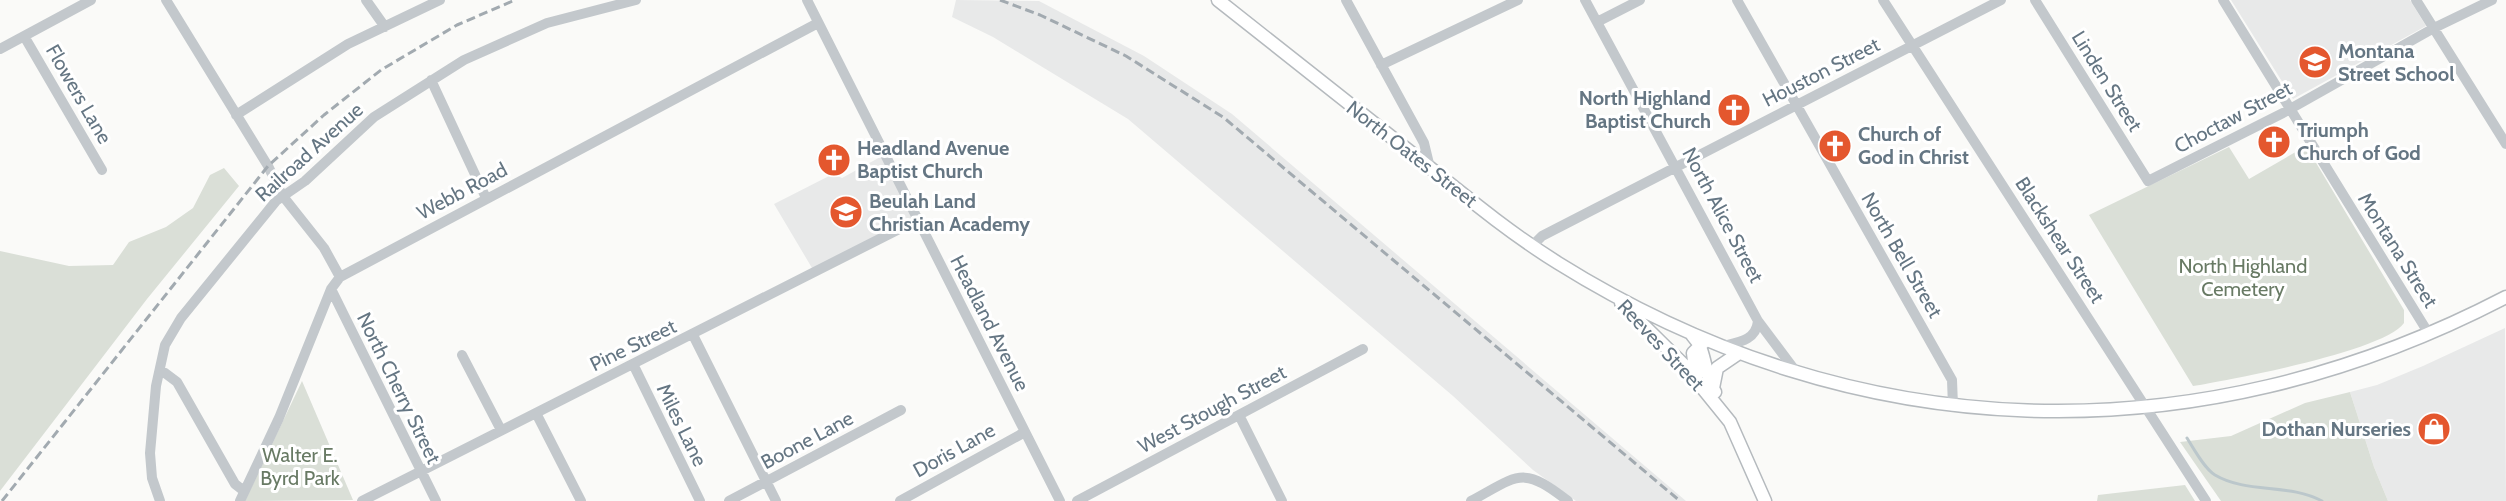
<svg xmlns="http://www.w3.org/2000/svg" width="2506" height="501" viewBox="0 0 2506 501" font-family="Cabin,sans-serif">
  <rect width="100%" height="100%" fill="#fafaf8"/>
  <path fill="#e8e9e9" d="M956 0 1039 1 1144 56 1232 114 1686 501H1576L1533 470 1453 396 1128 119 993 37 952 17Z
    M2231 0H2410L2426 26 2293 99Z
    M884 155 919 219 815 273 774 204 833 174 842 178Z
    M2505 328 2506 501H2388L2374 467 2350 392 2377 385 2423 366Z"/>
  <path fill="#dadfd7" d="M2306 146 2404 310V323C2385 351 2230 380 2193 386L2089 215 2229 147 2249 179Z
    M224 168 239 186 147 299 0 491V251L69 266 113 265 129 242 166 227 193 208 210 175Z
    M302 381 353 500 245 501Z
    M2350 392 2374 467 2388 501H2221L2180 442 2231 436 2305 403Z
    M2185 485 2195 501H2097L2098 495Z"/>
  <g fill="none" stroke-linecap="round" stroke-linejoin="round">
    <path stroke="#bbc7cb" stroke-width="3" d="M2187 438C2194 449 2204 468 2215 475 2247 494 2289 483 2322 501"/>
    <defs>
      <path id="major" d="M1218 0C1282 50 1345 101 1409 151 1458 190 1505 230 1558 263 1856 449 2195 459 2506 297
        M1621 303 1683 364 1730 422 1765 501
        M1692 335C1707 350 1703 374 1715 392
        M1696 377 1693 353 1704 342
        M1713 388 1717 368 1739 353"/>
    </defs>
    <use href="#major" stroke="#b5babe" stroke-width="15"/>
    <path stroke="#c3c8cc" stroke-width="10" d="M166 0 268 166 282 195 324 248 340 277
      M366 0 385 27
      M807 0 1060 501
      M1346 0 1424 143 1430 168
      M1585 0 1758 321 1797 373
      M1737 0 1952 380 1953 406
      M1883 0 2206 501
      M2035 0 2148 181 2283 113 2434 28 2492 0
      M2223 0 2429 334
      M2416 0 2506 144
      M1597 22 1640 0
      M24 36 102 170
      M0 49 91 0
      M1381 65 1518 0
      M431 80 486 198
      M236 115 348 44 440 0
      M1532 246 1542 236 2001 0
      M331 289 436 501
      M693 335 776 501
      M1723 346C1740 342 1756 340 1758 321
      M462 355 501 430
      M633 364 700 501
      M159 372 165 373 177 382 235 484 244 491
      M536 413 581 501
      M1239 415 1282 501
      M160 501 152 478 150 453 156 386 165 345 181 318 276 201 305 181 374 117 464 60 547 23 636 0
      M240 501 279 418 331 289 340 277 818 23
      M362 501 919 219
      M729 501 901 410
      M900 501 1025 432
      M1077 501 1363 349
      M1471 501C1519 475 1522 465 1568 501"/>
    <use href="#major" stroke="#fff" stroke-width="12"/>
    <path stroke="#a2aab0" stroke-width="3" stroke-dasharray="9 4.5" stroke-linecap="butt" d="M1000 0 1040 15 1126 56 1223 117 1680 501
      M2 501 268 166 324 115 381 70 457 25 515 0"/>
  </g>
  <defs>
    <symbol id="school-disc" viewBox="-11 -11 22 22"><circle r="9.5" fill="#e4572e" stroke="#fff"/><path d="M0-5L7-2L0 1L-7-2ZM-4 1L0 2.5L4 1V4Q0 6-4 4Z" fill="#fff"/></symbol>
    <symbol id="church-disc" viewBox="-11 -11 22 22"><circle r="9.5" fill="#e4572e" stroke="#fff"/><path d="M-1.2-6h2.4v3.5h3.3v2.4h-3.3V6h-2.4V-.1h-3.3v-2.4h3.3Z" fill="#fff"/></symbol>
    <symbol id="shop-disc" viewBox="-11 -11 22 22"><circle r="9.5" fill="#e4572e" stroke="#fff"/><path d="M-5-2.5h2.3a2.7 3.5 0 0 1 5.4 0H5L5.5 6h-11ZM-1.5-2.5h3a1.5 2.3 0 0 0-3 0Z" fill="#fff"/></symbol>
  </defs>
  <g fill-rule="evenodd">
    <use href="#school-disc" x="2296" y="43" width="38" height="38"/>
    <use href="#church-disc" x="1715" y="91" width="38" height="38"/>
    <use href="#church-disc" x="2255" y="123" width="38" height="38"/>
    <use href="#church-disc" x="1816" y="127" width="38" height="38"/>
    <use href="#church-disc" x="815" y="141" width="38" height="38"/>
    <use href="#school-disc" x="827" y="193" width="38" height="38"/>
    <use href="#shop-disc" x="2415" y="410" width="38" height="38"/>
  </g>
  <g text-anchor="middle" dominant-baseline="central" stroke-width="6" stroke-linejoin="round" paint-order="stroke">
    <g font-size="20" font-weight="bold" fill="#657683" stroke="#fff" text-anchor="start">
      <text x="2338" y="51">Montana<tspan x="2338" dy="23">Street School</tspan></text>
      <text x="1711" y="98" text-anchor="end">North Highland<tspan x="1711" dy="23">Baptist Church</tspan></text>
      <text x="2297" y="130">Triumph<tspan x="2297" dy="23">Church of God</tspan></text>
      <text x="1858" y="134">Church of<tspan x="1858" dy="23">God in Christ</tspan></text>
      <text x="857" y="148">Headland Avenue<tspan x="857" dy="23">Baptist Church</tspan></text>
      <text x="869" y="201">Beulah Land<tspan x="869" dy="23">Christian Academy</tspan></text>
      <text x="2411" y="429" text-anchor="end">Dothan Nurseries</text>
    </g>
    <g font-size="20" fill="#657683" stroke="#fff">
      <text transform="translate(1821 72) rotate(-27)">Houston Street</text>
      <text transform="translate(2107 81) rotate(58)">Linden Street</text>
      <text transform="translate(79 94) rotate(60)">Flowers Lane</text>
      <text transform="translate(2233 117) rotate(-28)">Choctaw Street</text>
      <text transform="translate(309 152) rotate(-42)">Railroad Avenue</text>
      <text transform="translate(1412 154) rotate(38)">North Oates Street</text>
      <text transform="translate(462 191) rotate(-28)">Webb Road</text>
      <text transform="translate(1723 215) rotate(62)">North Alice Street</text>
      <text transform="translate(2060 240) rotate(57)">Blackshear Street</text>
      <text transform="translate(2398 250) rotate(58)">Montana Street</text>
      <text transform="translate(1902 255) rotate(60)">North Bell Street</text>
      <text transform="translate(990 323) rotate(63)">Headland Avenue</text>
      <text transform="translate(633 345) rotate(-26)">Pine Street</text>
      <text transform="translate(1661 345) rotate(47)">Reeves Street</text>
      <text transform="translate(399 388) rotate(64)">North Cherry Street</text>
      <text transform="translate(1212 409) rotate(-28)">West Stough Street</text>
      <text transform="translate(682 425) rotate(64)">Miles Lane</text>
      <text transform="translate(807 440) rotate(-28)">Boone Lane</text>
      <text transform="translate(954 450) rotate(-29)">Doris Lane</text>
    </g>
    <g font-size="20" fill="#687a64" stroke="#fff">
      <text x="2243" y="266">North Highland<tspan x="2243" dy="23">Cemetery</tspan></text>
      <text x="300" y="455">Walter E.<tspan x="300" dy="23">Byrd Park</tspan></text>
    </g>
  </g>
</svg>
